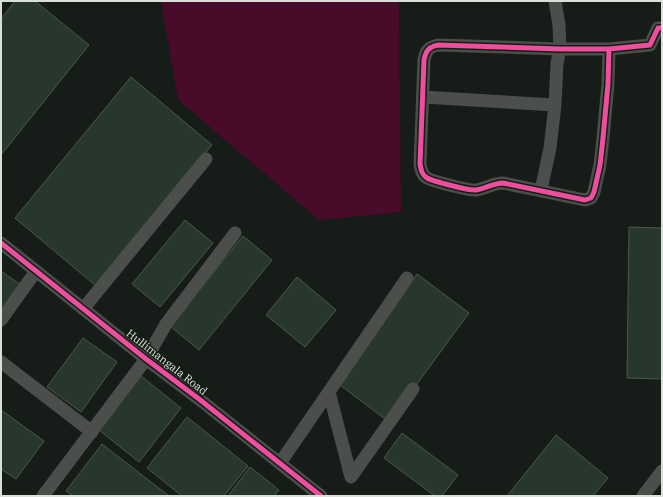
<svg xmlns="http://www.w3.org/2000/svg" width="663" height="497" viewBox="0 0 663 497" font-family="'IBM Plex Serif',serif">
  <rect width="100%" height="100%" fill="#161c17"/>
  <path fill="#480b29" d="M161 1H398L399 7 401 212 319 220 178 100Z"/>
  <path fill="#27372c" stroke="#505551" d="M15 1H35L89 45 1 155V19Z
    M131 77 212 145 96 286 15 218Z
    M185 220 213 243 160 307 132 284Z
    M629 227 662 228V379L627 378Z
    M243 236 272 260 199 350 170 326Z
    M1 271 21 285 1 312Z
    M417 274 469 313 389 422 336 382Z
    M297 277 336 310 305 347 266 315Z
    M83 338 117 362 81 412 47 387Z
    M141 376 181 408 139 462 99 430Z
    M1 410 44 441 16 479 1 469Z
    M187 417 248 466 224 496H182L147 468Z
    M402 433 458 475 442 496H435L384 458Z
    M556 435 608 478 593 496H507Z
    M102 444 169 496H73L66 491Z
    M250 467 279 490 274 496H228Z"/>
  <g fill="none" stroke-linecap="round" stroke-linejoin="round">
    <path stroke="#4b4e4b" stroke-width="13" d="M609 49 608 84 603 138 600 165 594 192 591 198 585 200 503 183C493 183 485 189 476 190 470 191 432 181 427 178 422 175 421 170 420 164L424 60C426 50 429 47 438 45L560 49H609L650 45 658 28H662
      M423 97 555 105
      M541 190 550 148 555 105 557 63 560 49 559 25 555 1
      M1 243 146 359 199 399 321 496
      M83 309 206 159
      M1 320 36 271
      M1 362 92 432
      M329 392 351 477 413 389
      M280 463 407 278
      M43 496 146 359 166 324 235 233
      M643 496 662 471"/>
    <defs>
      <path id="cycleway" d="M609 49 608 84 603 138 600 165 594 192 591 198 585 200 503 183C493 183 485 189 476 190 470 191 432 181 427 178 422 175 421 170 420 164L424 60C426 50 429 47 438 45L560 49H609L650 45 658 28H662
        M1 243 146 359 199 399 321 496"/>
    </defs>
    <use href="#cycleway" stroke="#141e15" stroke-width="8"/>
    <use href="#cycleway" stroke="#ef4d9e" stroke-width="5"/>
  </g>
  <g text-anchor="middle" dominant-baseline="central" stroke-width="3" stroke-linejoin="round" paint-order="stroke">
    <g font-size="11" fill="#d9e0d9" stroke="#141e15">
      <text transform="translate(167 362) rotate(38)">Hullimangala Road</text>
    </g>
  </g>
  <rect width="663" height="497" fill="none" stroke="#d9e0d9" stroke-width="4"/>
</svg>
